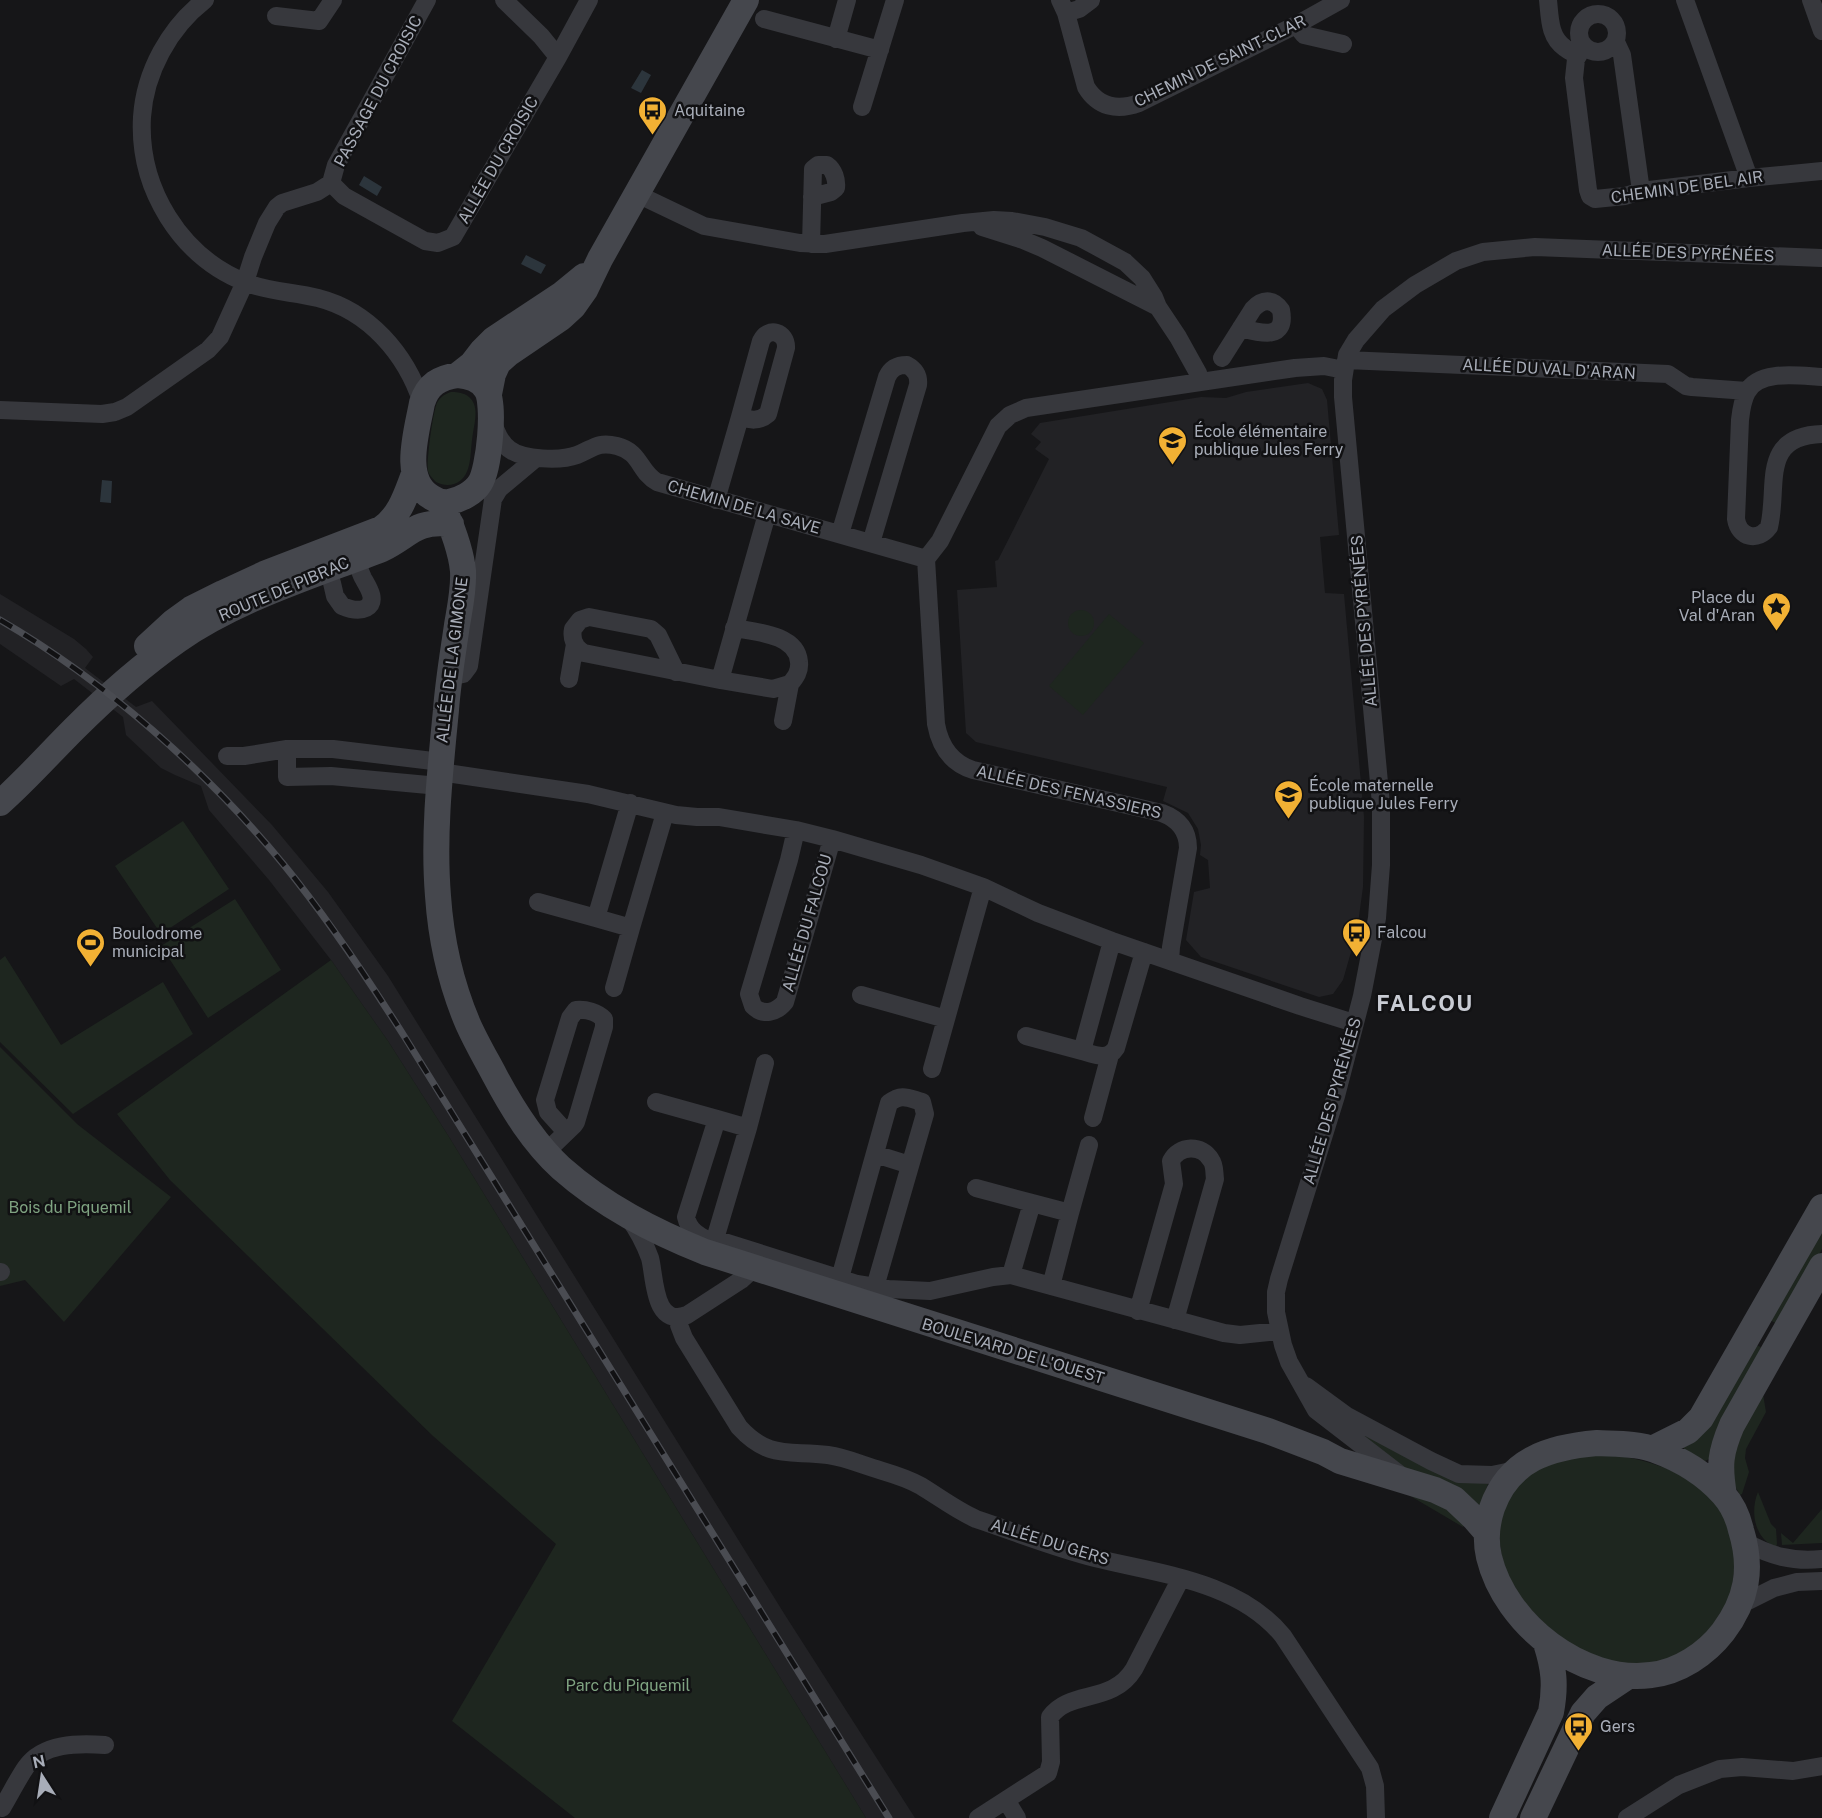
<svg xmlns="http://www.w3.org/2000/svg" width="1822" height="1818" viewBox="0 0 1822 1818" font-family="'Public Sans',sans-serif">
  <rect width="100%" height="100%" fill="#161618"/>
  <path fill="#222225" d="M1308 383 1322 389 1327 400 1339 535 1320 537 1325 593 1344 594 1364 817 1363 887 1357 931 1343 980 1333 994 1319 997 1201 957 1186 940 1194 892 1210 888 1208 860 1200 855 1201 845 1198 829 1188 813 1163 801 1167 787 976 742 966 733 957 590 997 587 995 561 998 560 1049 459 1035 449 1041 442 1031 434 1040 423 1201 397 1226 398 1246 392Z
    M0 594 74 639 86 649 93 657 85 668 136 707 152 701 272 825 328 892 388 976 785 1615 915 1818H866L449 1137 388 1041 331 960 269 880 209 810 201 786 175 775 161 768 126 735 123 717 74 679 61 686 0 644Z"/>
  <path fill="#1e261f" d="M451 392C461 392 470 394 474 404 478 414 473 429 472 440 470 455 472 478 454 484 448 486 442 485 436 482 433 479 429 475 428 471 426 463 433 411 437 403 440 397 445 394 451 392Z
    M1068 623a13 13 0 1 1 26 0a13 13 0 1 1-26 0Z
    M1109 614 1144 643 1083 715 1049 686Z
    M183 821 229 889 161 934 115 866Z
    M235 899 281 970 208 1018 161 946Z
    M5 956 61 1045 163 982 193 1034 73 1114 0 1042V960Z
    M331 960 388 1041 449 1137 866 1818H575L452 1721 556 1544 433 1436 170 1180 117 1114Z
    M0 1047 77 1124 171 1197 64 1322 25 1280 0 1286Z
    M1822 1225V1249L1779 1325 1768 1319Z
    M1754 1344 1765 1349 1714 1442 1709 1459 1705 1461 1684 1449V1447Z
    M1763 1394 1766 1412 1746 1449 1745 1458 1749 1472 1742 1494 1740 1495 1734 1484 1732 1450Z
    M1352 1428 1468 1481 1488 1484 1478 1510 1404 1469Z
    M1586 1455C1596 1455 1607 1454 1618 1456 1669 1463 1721 1487 1734 1542 1735 1549 1734 1558 1734 1565 1735 1600 1718 1624 1692 1646 1666 1667 1627 1667 1596 1658 1588 1656 1580 1649 1573 1645 1527 1617 1483 1561 1506 1506 1510 1496 1515 1486 1522 1479 1539 1463 1565 1459 1586 1455Z
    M1758 1492 1771 1524 1776 1529 1777 1544 1776 1547C1754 1539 1750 1511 1758 1492Z
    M1407 1494 1442 1506 1465 1524 1463 1527Z
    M1822 1509V1543L1782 1545 1781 1533 1793 1543Z"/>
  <path fill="#2c353c" d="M642 70 651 75 641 93 631 88Z
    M364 176 382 187 377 196 359 185Z
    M526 255 546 265 541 274 521 264Z
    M102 480 112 481 111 503 100 502Z"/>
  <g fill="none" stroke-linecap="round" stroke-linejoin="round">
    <path stroke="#37383d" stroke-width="18" d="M205 0C169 28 145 72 142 117 138 188 180 257 247 283 270 292 294 292 318 298 369 311 406 354 422 403
      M1060 0 1066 13 1086 87C1098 107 1117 111 1139 103L1296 25 1341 0
      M1548 0C1550 18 1549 37 1565 48 1570 52 1572 53 1579 53
      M1685 0 1749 178
      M1811 0 1822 31
      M1066 13 1079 9 1091 0
      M1579 33a19 19 0 1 1 38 0a19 19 0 1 1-38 0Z
      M276 16 319 21 333 0
      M764 19 880 50
      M1296 25 1304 35 1343 44
      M836 39 847 0
      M1616 42 1622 55 1641 191
      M1584 46 1576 59 1574 78 1588 190 1590 196 1595 199 1625 196 1641 191 1749 178 1822 171
      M558 57 589 0
      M862 107 895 0
      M331 183 336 165 427 0
      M637 194 704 226 800 243 825 244 963 223 994 220 1012 221 1045 227 1081 238 1125 262 1142 278 1154 297 1158 307 1178 337 1198 373 1200 381
      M982 227 1023 240 1042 248 1158 307
      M811 244 813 169 818 165H827C834 170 837 180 836 188L831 192 812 197
      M1222 358 1253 309C1262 299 1273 298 1281 310 1287 341 1260 333 1241 328
      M1346 360 1668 374 1686 386 1692 387 1747 391
      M1822 377C1800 376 1759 369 1747 392 1742 401 1741 411 1740 420L1736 519C1739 538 1758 542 1769 527 1779 486 1759 436 1822 434
      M0 410 102 414 115 412 127 407 208 350 220 337 245 282 253 257 267 223 277 207 282 203 317 192 331 183 344 196 425 241 438 243 453 237 558 57 541 36 504 0
      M493 421C495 431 501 443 509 449 523 460 561 461 577 455 593 449 597 441 617 446 641 452 639 472 657 482L926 559
      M716 500 740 417C750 420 759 422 768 414L786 348C787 332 768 326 761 341L740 417
      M840 534 887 377C891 368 897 365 907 365 916 370 919 376 918 385L871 543
      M332 583 335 596 342 606C349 609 358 612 366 608 378 601 368 587 363 578 360 572 358 565 356 559
      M676 672 658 635 651 629 589 617 580 620 573 629C571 639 575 648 584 653L720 680 767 514
      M449 677 463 674 469 666 493 499 499 489 536 458
      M569 679 575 644
      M720 680 773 689 790 684C796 677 800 671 799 662 797 634 755 632 734 628
      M783 721 790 684
      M227 756H244L287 749
      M440 772 588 794 676 815 697 817H719L796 830 832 839 921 865 983 887 1038 913 1112 941 1300 1006 1354 1023
      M439 786 331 776 287 777V749H333L441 762
      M630 803 596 918 631 928 665 813
      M796 830 789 860 749 994 753 1006C763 1016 776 1013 785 1002L832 839
      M538 902 596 918
      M1112 941 1082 1051C1095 1055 1108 1061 1116 1048L1144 952
      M1170 961 1171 947 1188 848C1188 830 1178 819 1162 813L973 770C951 763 940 746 936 724L926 559 940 541 998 426 1010 415 1026 408 1295 368 1324 366 1344 370
      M614 988 631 928
      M861 995 946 1019
      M1026 1036 1082 1051
      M932 1069 983 887
      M656 1102 717 1119
      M1093 1118 1110 1055
      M748 1128 765 1063
      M546 1152 574 1125 576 1122 604 1027V1019C597 1012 586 1009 576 1010L570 1018 545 1100 548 1112 566 1132
      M875 1154 910 1165
      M976 1188 1032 1203
      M1070 1213 1089 1145
      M628 1217C637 1229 645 1244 650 1258 655 1276 653 1328 687 1315L741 1280 753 1269
      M710 1241C698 1236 689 1230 686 1217L717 1119 748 1128 715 1239
      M705 1252 710 1241 715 1239 857 1284 888 1289 930 1291 993 1277 1011 1275 1224 1333 1240 1335 1279 1331
      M0 1272H1
      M1011 1275 1032 1203 1070 1213 1051 1286
      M840 1278 889 1103C902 1093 908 1098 922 1102L925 1114 875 1287
      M1138 1311 1174 1184 1171 1161C1179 1145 1202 1144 1211 1160 1215 1165 1214 1172 1215 1179L1175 1320
      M678 1317 679 1325 684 1338 739 1427C769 1460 789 1450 828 1455 843 1457 858 1463 873 1468 889 1473 906 1477 921 1486 939 1497 956 1510 976 1519 1015 1532 1055 1548 1095 1558 1159 1574 1238 1581 1283 1636L1370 1768 1375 1786 1376 1818
      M1306 1386 1347 1416 1431 1461 1459 1474 1492 1475 1516 1470
      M1399 1474 1316 1410 1289 1362 1283 1345 1276 1312V1292L1279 1279 1336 1096 1362 996 1377 918 1381 865V804L1343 397V380L1347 355 1356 340 1383 309 1415 285 1456 261 1483 252 1535 247 1822 258
      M1745 1542C1771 1556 1792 1562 1822 1559
      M1740 1605 1774 1588 1797 1582 1822 1581
      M1006 1800 1017 1818
      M2 1808C10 1795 17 1780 26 1767 43 1743 78 1743 105 1745
      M978 1818 1048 1773 1051 1762 1050 1717C1070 1689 1112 1705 1134 1669L1181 1578
      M1627 1818 1679 1785 1720 1769 1742 1767 1793 1771 1822 1766"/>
    <path stroke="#45474d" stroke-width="26" d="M458 375C469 376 480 379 486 389 496 403 489 469 480 483 474 493 460 500 449 502 442 503 437 501 431 497 401 480 417 431 422 403 428 384 439 378 458 375Z
      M458 375 472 364 482 351 494 339 562 294 584 276
      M489 394 493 374 498 363 508 354 561 318 573 307 585 290 600 259 746 0
      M441 502C450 522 461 549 463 571 464 589 460 607 457 625 453 653 448 682 446 710 440 772 433 835 438 896 441 940 451 984 468 1024 476 1042 486 1059 495 1076 513 1110 533 1142 561 1168 604 1206 653 1231 705 1252L1268 1431 1323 1452 1340 1461 1435 1490 1454 1499 1474 1518 1487 1533
      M147 646 173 622 191 609 223 593 264 574 381 529C400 516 406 495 414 474
      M0 803C26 780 49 754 74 729 106 697 141 666 178 640 239 598 312 576 382 549 411 535 414 520 451 524
      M1597 1443C1615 1444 1638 1443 1655 1450 1680 1459 1705 1474 1723 1494 1732 1504 1738 1517 1741 1530 1753 1569 1747 1600 1723 1632 1706 1654 1679 1672 1651 1675 1582 1684 1505 1624 1489 1557 1485 1540 1487 1523 1492 1508 1509 1459 1550 1447 1597 1443Z
      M1652 1449 1688 1431 1701 1418 1822 1207
      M1724 1495C1719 1465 1720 1453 1732 1425L1822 1266
      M1502 1818 1551 1712C1556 1685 1554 1668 1546 1643
      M1533 1818 1583 1713 1597 1697 1627 1677"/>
    <defs>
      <path id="rail" d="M0 620C104 680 208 772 284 865 329 920 368 979 406 1039L889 1818"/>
    </defs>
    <use href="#rail" stroke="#4a4c52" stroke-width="7"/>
    <use href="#rail" stroke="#111113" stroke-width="4.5" stroke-dasharray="14" stroke-linecap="butt"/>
  </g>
  <defs>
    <symbol id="bus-pin" viewBox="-11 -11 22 30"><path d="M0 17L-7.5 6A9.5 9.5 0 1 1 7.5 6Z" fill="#f2b134" stroke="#111113"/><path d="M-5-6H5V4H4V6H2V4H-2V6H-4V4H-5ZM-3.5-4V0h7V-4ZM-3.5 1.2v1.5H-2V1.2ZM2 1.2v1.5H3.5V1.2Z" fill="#111"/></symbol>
    <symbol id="school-pin" viewBox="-11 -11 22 30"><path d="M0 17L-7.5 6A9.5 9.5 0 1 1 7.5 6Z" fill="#f2b134" stroke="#111113"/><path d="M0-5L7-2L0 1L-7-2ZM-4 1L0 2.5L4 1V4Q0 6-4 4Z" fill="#111"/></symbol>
    <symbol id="sight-pin" viewBox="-11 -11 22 30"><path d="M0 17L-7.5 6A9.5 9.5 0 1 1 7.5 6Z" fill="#f2b134" stroke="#111113"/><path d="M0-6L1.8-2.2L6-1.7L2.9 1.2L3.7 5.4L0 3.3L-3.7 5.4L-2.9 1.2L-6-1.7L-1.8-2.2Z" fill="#111"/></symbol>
    <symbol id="stadium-pin" viewBox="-11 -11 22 30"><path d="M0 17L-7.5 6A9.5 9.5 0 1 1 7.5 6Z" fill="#f2b134" stroke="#111113"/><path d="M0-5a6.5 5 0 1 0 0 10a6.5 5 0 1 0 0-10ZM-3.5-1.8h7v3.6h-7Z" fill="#111"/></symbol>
  </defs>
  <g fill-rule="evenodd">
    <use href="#bus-pin" x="636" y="94" width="33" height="45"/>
    <use href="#school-pin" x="1156" y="424" width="33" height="45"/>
    <use href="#sight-pin" x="1760" y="590" width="33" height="45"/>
    <use href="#school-pin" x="1272" y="778" width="33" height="45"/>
    <use href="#bus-pin" x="1340" y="916" width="33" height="45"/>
    <use href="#stadium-pin" x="74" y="926" width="33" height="45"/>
    <use href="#bus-pin" x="1562" y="1710" width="33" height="45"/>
  </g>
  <g text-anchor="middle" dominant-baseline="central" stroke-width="5" stroke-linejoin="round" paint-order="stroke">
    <g font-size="16" fill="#a8adb8" stroke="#111113">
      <text transform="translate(1220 61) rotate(-26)">CHEMIN DE SAINT-CLAR</text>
      <text transform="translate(378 91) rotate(-62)">PASSAGE DU CROISIC</text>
      <text transform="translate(498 160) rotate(-60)">ALLÉE DU CROISIC</text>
      <text transform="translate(1687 187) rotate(-8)">CHEMIN DE BEL AIR</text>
      <text transform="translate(1688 253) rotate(2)">ALLÉE DES PYRÉNÉES</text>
      <text transform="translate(1549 369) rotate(3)">ALLÉE DU VAL D'ARAN</text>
      <text transform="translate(744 507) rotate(16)">CHEMIN DE LA SAVE</text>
      <text transform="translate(284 589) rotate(-23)">ROUTE DE PIBRAC</text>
      <text transform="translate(1364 621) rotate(-95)">ALLÉE DES PYRÉNÉES</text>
      <text transform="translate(452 660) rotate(-83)">ALLÉE DE LA GIMONE</text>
      <text transform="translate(1069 792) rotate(13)">ALLÉE DES FENASSIERS</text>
      <text transform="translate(807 923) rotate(-74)">ALLÉE DU FALCOU</text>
      <text transform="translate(1332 1101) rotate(-74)">ALLÉE DES PYRÉNÉES</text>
      <text transform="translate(1013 1351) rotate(17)">BOULEVARD DE L'OUEST</text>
      <text transform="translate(1050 1542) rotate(17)">ALLÉE DU GERS</text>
    </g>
    <g font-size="16" fill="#a8adb8" stroke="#111113" text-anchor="start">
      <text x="674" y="110">Aquitaine</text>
      <text x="1194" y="431">École élémentaire<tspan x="1194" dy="18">publique Jules Ferry</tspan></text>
      <text x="1755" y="597" text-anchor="end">Place du<tspan x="1755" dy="18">Val d'Aran</tspan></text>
      <text x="1309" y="785">École maternelle<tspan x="1309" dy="18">publique Jules Ferry</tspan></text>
      <text x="1377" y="932">Falcou</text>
      <text x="112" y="933">Boulodrome<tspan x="112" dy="18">municipal</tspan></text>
      <text x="1600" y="1726">Gers</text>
    </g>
    <g font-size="16" fill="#7fa381" stroke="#111113">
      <text x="70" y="1207">Bois du Piquemil</text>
      <text x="628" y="1685">Parc du Piquemil</text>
    </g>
    <g font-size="22" font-weight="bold" letter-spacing="1.5" fill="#c9ccd4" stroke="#111113">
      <text x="1425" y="1003">FALCOU</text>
    </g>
  </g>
  <g transform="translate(42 1776) rotate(348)" stroke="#111113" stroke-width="4.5" paint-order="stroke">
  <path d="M0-4.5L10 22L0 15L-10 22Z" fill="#a8adb8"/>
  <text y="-9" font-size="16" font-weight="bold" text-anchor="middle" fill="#a8adb8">N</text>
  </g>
</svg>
